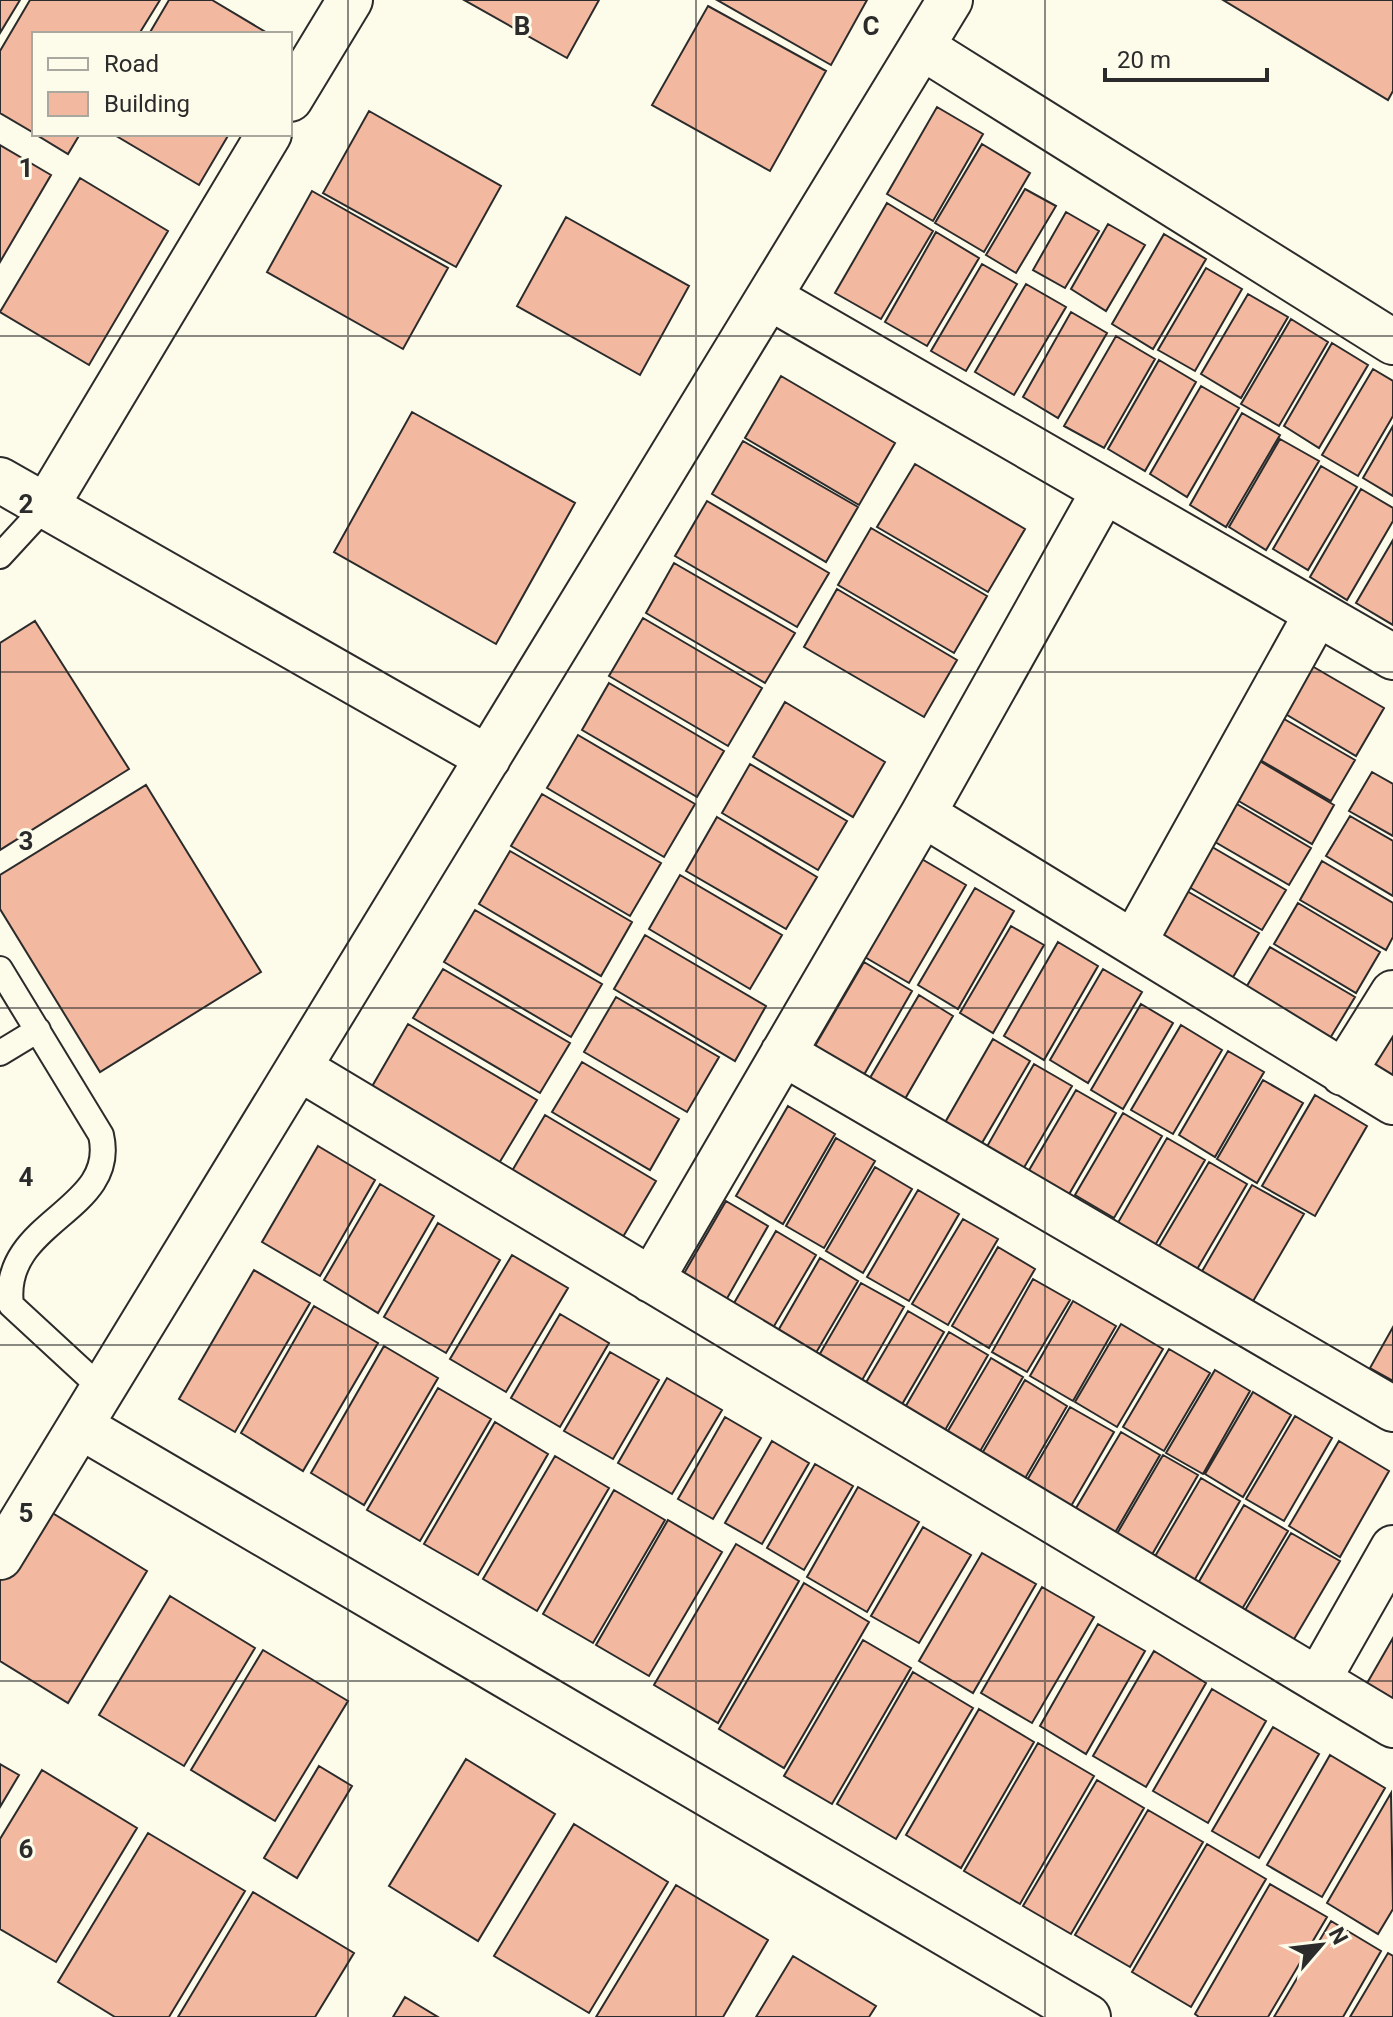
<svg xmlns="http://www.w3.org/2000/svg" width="1393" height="2017" viewBox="0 0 1393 2017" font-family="Roboto,sans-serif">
  <rect width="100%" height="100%" fill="#fdfbea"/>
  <path fill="#f2b8a0" stroke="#2b2b2b" stroke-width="2" d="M0 0H20L0 33Z
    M30 0H160L139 34H34V133L0 113V51Z
    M169 0H212L269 34H149Z
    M464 0H599L567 58Z
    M717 0H867L831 65Z
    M1223 0H1393V91L1388 100Z
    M708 6 826 71 770 171 652 105Z
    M937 107 983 134 933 221 887 194Z
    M369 111 501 186 456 267 323 193Z
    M35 134H80L68 154Z
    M113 134H229L199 185Z
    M982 144 1030 173 984 252 935 223Z
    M0 145 51 175 0 262Z
    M80 178 168 231 89 365 0 312Z
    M1025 189 1056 206 1016 273 986 255Z
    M312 191 448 268 403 349 267 272Z
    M887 203 933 231 881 319 835 293Z
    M1066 212 1099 231 1065 288 1033 270Z
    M566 217 689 286 640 375 517 306Z
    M1108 224 1145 245 1106 311 1071 289Z
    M936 232 979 258 927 346 885 322Z
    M1164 234 1206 259 1153 349 1112 324Z
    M982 264 1017 284 966 371 931 351Z
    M1206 268 1242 289 1195 371 1158 350Z
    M1026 284 1066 307 1014 395 975 372Z
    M1248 294 1288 317 1241 398 1201 374Z
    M1071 312 1107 333 1058 418 1023 397Z
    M1291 319 1328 342 1279 426 1241 404Z
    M1116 336 1155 359 1104 448 1064 426Z
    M1332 343 1368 365 1319 448 1284 426Z
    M1159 360 1196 382 1145 471 1108 449Z
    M1373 369 1393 381V416L1358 476 1322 455Z
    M781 376 895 443 859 505 745 438Z
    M1201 386 1239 408 1187 497 1150 474Z
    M412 412 575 503 496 644 334 552Z
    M1242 413 1280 435 1226 527 1190 505Z
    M1393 426V496L1363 478Z
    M1280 439 1319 461 1266 550 1229 527Z
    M743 441 858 507 826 562 712 494Z
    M915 464 1025 529 988 592 877 527Z
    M1321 466 1357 487 1308 570 1273 549Z
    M1361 489 1393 508V521L1347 600 1310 577Z
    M707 501 829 573 797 627 675 556Z
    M871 528 987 596 954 653 838 585Z
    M1393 540V625L1356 603Z
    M674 563 795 633 765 683 646 613Z
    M837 589 957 660 924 717 804 647Z
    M643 618 762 688 728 746 609 676Z
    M35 621 129 769 0 850V643Z
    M1300 659 1384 708 1356 756 1272 706Z
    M609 683 724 751 697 797 582 730Z
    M785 702 885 762 853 817 753 757Z
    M1272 712 1355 760 1331 801 1248 753Z
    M578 735 695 804 664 857 547 788Z
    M1248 754 1334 805 1312 844 1225 793Z
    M750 764 847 821 818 870 722 813Z
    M1372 772 1393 784V836L1349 811Z
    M146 785 261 972 100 1072 0 909V875Z
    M542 794 661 863 630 916 511 846Z
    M1225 797 1311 848 1289 885 1203 835Z
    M1350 816 1393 841V896L1326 856Z
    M717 817 817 877 786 929 686 871Z
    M1207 844 1286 890 1262 930 1184 884Z
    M510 851 632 922 601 976 479 904Z
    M920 858 966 885 909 983 863 956Z
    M1322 861 1393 903V937L1386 950 1300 900Z
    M680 875 782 935 750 989 649 929Z
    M1180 887 1259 933 1229 984 1150 939Z
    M975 888 1014 911 958 1009 918 985Z
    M1298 903 1380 952 1356 993 1274 944Z
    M475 910 602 984 571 1037 444 962Z
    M1011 926 1044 945 993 1033 960 1013Z
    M645 935 766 1006 735 1061 614 989Z
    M1058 942 1098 966 1044 1060 1004 1036Z
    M1270 947 1355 997 1326 1045 1241 996Z
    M864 962 912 991 861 1080 812 1051Z
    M443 969 570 1043 540 1093 413 1018Z
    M1103 969 1142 992 1088 1083 1050 1060Z
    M919 995 953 1016 902 1104 867 1083Z
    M616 997 719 1057 687 1112 584 1052Z
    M1141 1004 1173 1023 1123 1109 1091 1090Z
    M408 1024 537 1100 498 1165 370 1090Z
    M1181 1025 1222 1050 1173 1134 1131 1110Z
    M1393 1030V1086L1369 1072Z
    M993 1039 1030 1061 979 1148 943 1126Z
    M1228 1051 1264 1072 1215 1157 1179 1135Z
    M582 1062 679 1119 650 1170 552 1112Z
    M1034 1064 1072 1086 1022 1171 985 1150Z
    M1263 1080 1303 1103 1257 1183 1217 1159Z
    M1076 1090 1116 1113 1068 1196 1028 1172Z
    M1315 1095 1367 1126 1315 1216 1262 1186Z
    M788 1106 835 1134 783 1224 736 1196Z
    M1123 1113 1162 1136 1114 1218 1075 1195Z
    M545 1115 656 1181 620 1242 509 1176Z
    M836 1138 875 1161 824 1248 786 1226Z
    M1167 1138 1205 1160 1154 1247 1116 1226Z
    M318 1146 375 1180 320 1276 262 1242Z
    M1209 1162 1247 1184 1196 1271 1158 1248Z
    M875 1167 912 1189 863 1273 826 1251Z
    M380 1184 434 1216 378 1313 324 1280Z
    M1252 1185 1304 1214 1252 1303 1201 1273Z
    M918 1190 959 1214 909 1301 867 1277Z
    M726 1201 768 1226 725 1302 682 1277Z
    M963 1219 998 1239 948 1325 912 1304Z
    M438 1223 500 1260 446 1353 384 1317Z
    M776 1231 816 1255 770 1333 730 1310Z
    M998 1247 1035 1269 989 1348 952 1326Z
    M512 1255 568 1288 506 1392 450 1359Z
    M820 1258 858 1281 813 1358 775 1336Z
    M254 1270 310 1303 235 1432 179 1399Z
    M1033 1279 1070 1300 1027 1372 992 1352Z
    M861 1283 904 1307 857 1389 814 1364Z
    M1073 1301 1116 1326 1073 1401 1030 1376Z
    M314 1306 378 1343 303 1471 241 1433Z
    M908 1311 944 1332 897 1413 861 1391Z
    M560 1314 609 1343 560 1427 511 1398Z
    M1121 1324 1163 1349 1117 1427 1075 1402Z
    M1393 1327V1381L1370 1368Z
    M949 1332 988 1355 940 1439 900 1416Z
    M384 1346 438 1378 364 1505 311 1473Z
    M1169 1349 1210 1373 1164 1451 1123 1427Z
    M610 1352 659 1380 613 1459 564 1431Z
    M991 1358 1023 1377 975 1460 942 1441Z
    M1215 1370 1250 1391 1203 1474 1166 1453Z
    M667 1378 722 1410 672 1494 618 1463Z
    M1025 1380 1067 1406 1020 1487 977 1462Z
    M438 1388 491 1419 420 1541 367 1510Z
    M1253 1392 1291 1415 1243 1497 1205 1474Z
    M1070 1407 1114 1432 1063 1520 1019 1494Z
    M1295 1416 1332 1438 1284 1521 1246 1499Z
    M725 1417 761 1438 713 1519 678 1499Z
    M495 1422 548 1454 478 1575 424 1544Z
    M1121 1432 1160 1455 1109 1543 1069 1520Z
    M772 1441 809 1463 762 1544 725 1523Z
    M1339 1441 1389 1471 1340 1557 1289 1526Z
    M1163 1455 1198 1475 1146 1565 1111 1544Z
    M555 1456 609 1488 537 1611 483 1579Z
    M815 1464 853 1486 804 1570 767 1548Z
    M1201 1478 1240 1501 1187 1593 1147 1570Z
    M858 1487 919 1522 867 1612 807 1577Z
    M614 1490 665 1520 593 1643 543 1614Z
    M1244 1505 1288 1531 1235 1621 1191 1595Z
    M41 1506 147 1571 68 1703 0 1661V1574Z
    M668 1520 722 1552 649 1676 596 1645Z
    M923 1527 971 1555 919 1643 871 1616Z
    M1291 1533 1340 1561 1290 1646 1241 1617Z
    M736 1544 799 1581 718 1723 654 1685Z
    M982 1553 1036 1584 973 1693 919 1661Z
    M804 1583 869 1622 784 1768 719 1729Z
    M1042 1587 1094 1617 1032 1723 981 1693Z
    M170 1596 255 1648 184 1766 99 1715Z
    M1098 1624 1145 1651 1086 1754 1040 1726Z
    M1393 1638V1719L1358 1699Z
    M863 1640 911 1668 832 1804 784 1776Z
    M263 1650 348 1701 275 1821 191 1770Z
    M1154 1651 1206 1683 1146 1787 1093 1756Z
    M913 1672 973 1708 896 1839 837 1804Z
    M1212 1689 1266 1721 1208 1823 1153 1791Z
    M979 1709 1034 1742 961 1868 906 1835Z
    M1273 1727 1319 1754 1259 1858 1212 1831Z
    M1038 1743 1094 1776 1020 1904 964 1871Z
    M1330 1755 1385 1788 1322 1897 1267 1865Z
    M466 1759 555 1814 478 1941 389 1886Z
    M0 1764 19 1775 0 1807Z
    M319 1766 352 1786 297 1878 264 1858Z
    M42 1770 137 1828 56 1962 0 1929V1839Z
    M1097 1780 1144 1808 1071 1934 1023 1906Z
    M1391 1793 1393 1909 1378 1934 1327 1903Z
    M1148 1810 1203 1842 1130 1967 1075 1935Z
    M574 1824 668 1882 589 2013 494 1956Z
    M148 1833 245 1891 169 2017H115L58 1982Z
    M1207 1844 1266 1879 1191 2007 1132 1972Z
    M1270 1884 1327 1917 1268 2017H1199L1195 2014Z
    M676 1885 768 1940 723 2017H596Z
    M253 1892 354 1953 315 2017H178Z
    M1331 1921 1381 1951 1343 2017H1274Z
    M1388 1953 1393 1956V2017H1350Z
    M793 1956 876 2006 869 2017H756Z
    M405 1997 438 2017H393Z"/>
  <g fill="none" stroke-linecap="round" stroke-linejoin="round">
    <defs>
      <path id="lane" d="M0 556 46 506
        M0 969 101 1135C119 1212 0 1220 11 1305L102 1389
        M0 1053 38 1030"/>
      <path id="street" d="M922 47 1393 342
        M290 99 350 0
        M769 297 1393 657
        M0 480 488 758
        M46 506 269 134
        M923 814 1393 1102
        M1134 942 1316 615
        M783 1053 1393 1409
        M299 1068 1393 1725
        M1343 1073 1393 993
        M651 1280 923 814 1104 491
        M80 1426 1088 2017
        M0 1557 950 0
        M1318 1680 1393 1548"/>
    </defs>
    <use href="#lane" stroke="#2b2b2b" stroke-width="28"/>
    <use href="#street" stroke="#2b2b2b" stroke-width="48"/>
    <use href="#lane" stroke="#fdfbea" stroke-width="24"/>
    <use href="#street" stroke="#fdfbea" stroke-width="44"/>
  </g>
  <path fill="none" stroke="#2b2b2b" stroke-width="2" stroke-opacity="0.55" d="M348 0V2017M696 0V2017M1045 0V2017M0 336H1393M0 672H1393M0 1008H1393M0 1345H1393M0 1681H1393"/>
  <g font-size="26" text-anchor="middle" font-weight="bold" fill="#2b2b2b" stroke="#fdfbea" stroke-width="6" stroke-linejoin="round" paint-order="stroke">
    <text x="522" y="35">B</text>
    <text x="871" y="35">C</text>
    <text x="26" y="177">1</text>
    <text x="26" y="513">2</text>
    <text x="26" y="850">3</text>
    <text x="26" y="1186">4</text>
    <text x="26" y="1522">5</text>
    <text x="26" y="1858">6</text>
  </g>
  <rect x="32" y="32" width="260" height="104" fill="#fdfbea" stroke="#a9a89e" stroke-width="2"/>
  <rect x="48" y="58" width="40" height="12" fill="#fdfbea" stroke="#a9a89e" stroke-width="2"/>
  <text x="104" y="72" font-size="24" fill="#2b2b2b">Road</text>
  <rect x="48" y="92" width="40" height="24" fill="#f2b8a0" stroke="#a9a89e" stroke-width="2"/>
  <text x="104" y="112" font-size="24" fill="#2b2b2b">Building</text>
  <g transform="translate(1321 1945) rotate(62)" stroke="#fdfbea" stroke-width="6" paint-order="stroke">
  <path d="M0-6L14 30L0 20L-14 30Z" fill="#2b2b2b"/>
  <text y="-12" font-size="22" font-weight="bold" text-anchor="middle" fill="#2b2b2b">N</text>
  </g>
  <path d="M1105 68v12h162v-12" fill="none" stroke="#2b2b2b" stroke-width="4"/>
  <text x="1117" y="68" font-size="24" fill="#2b2b2b" stroke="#fdfbea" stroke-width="6" paint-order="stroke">20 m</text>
</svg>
